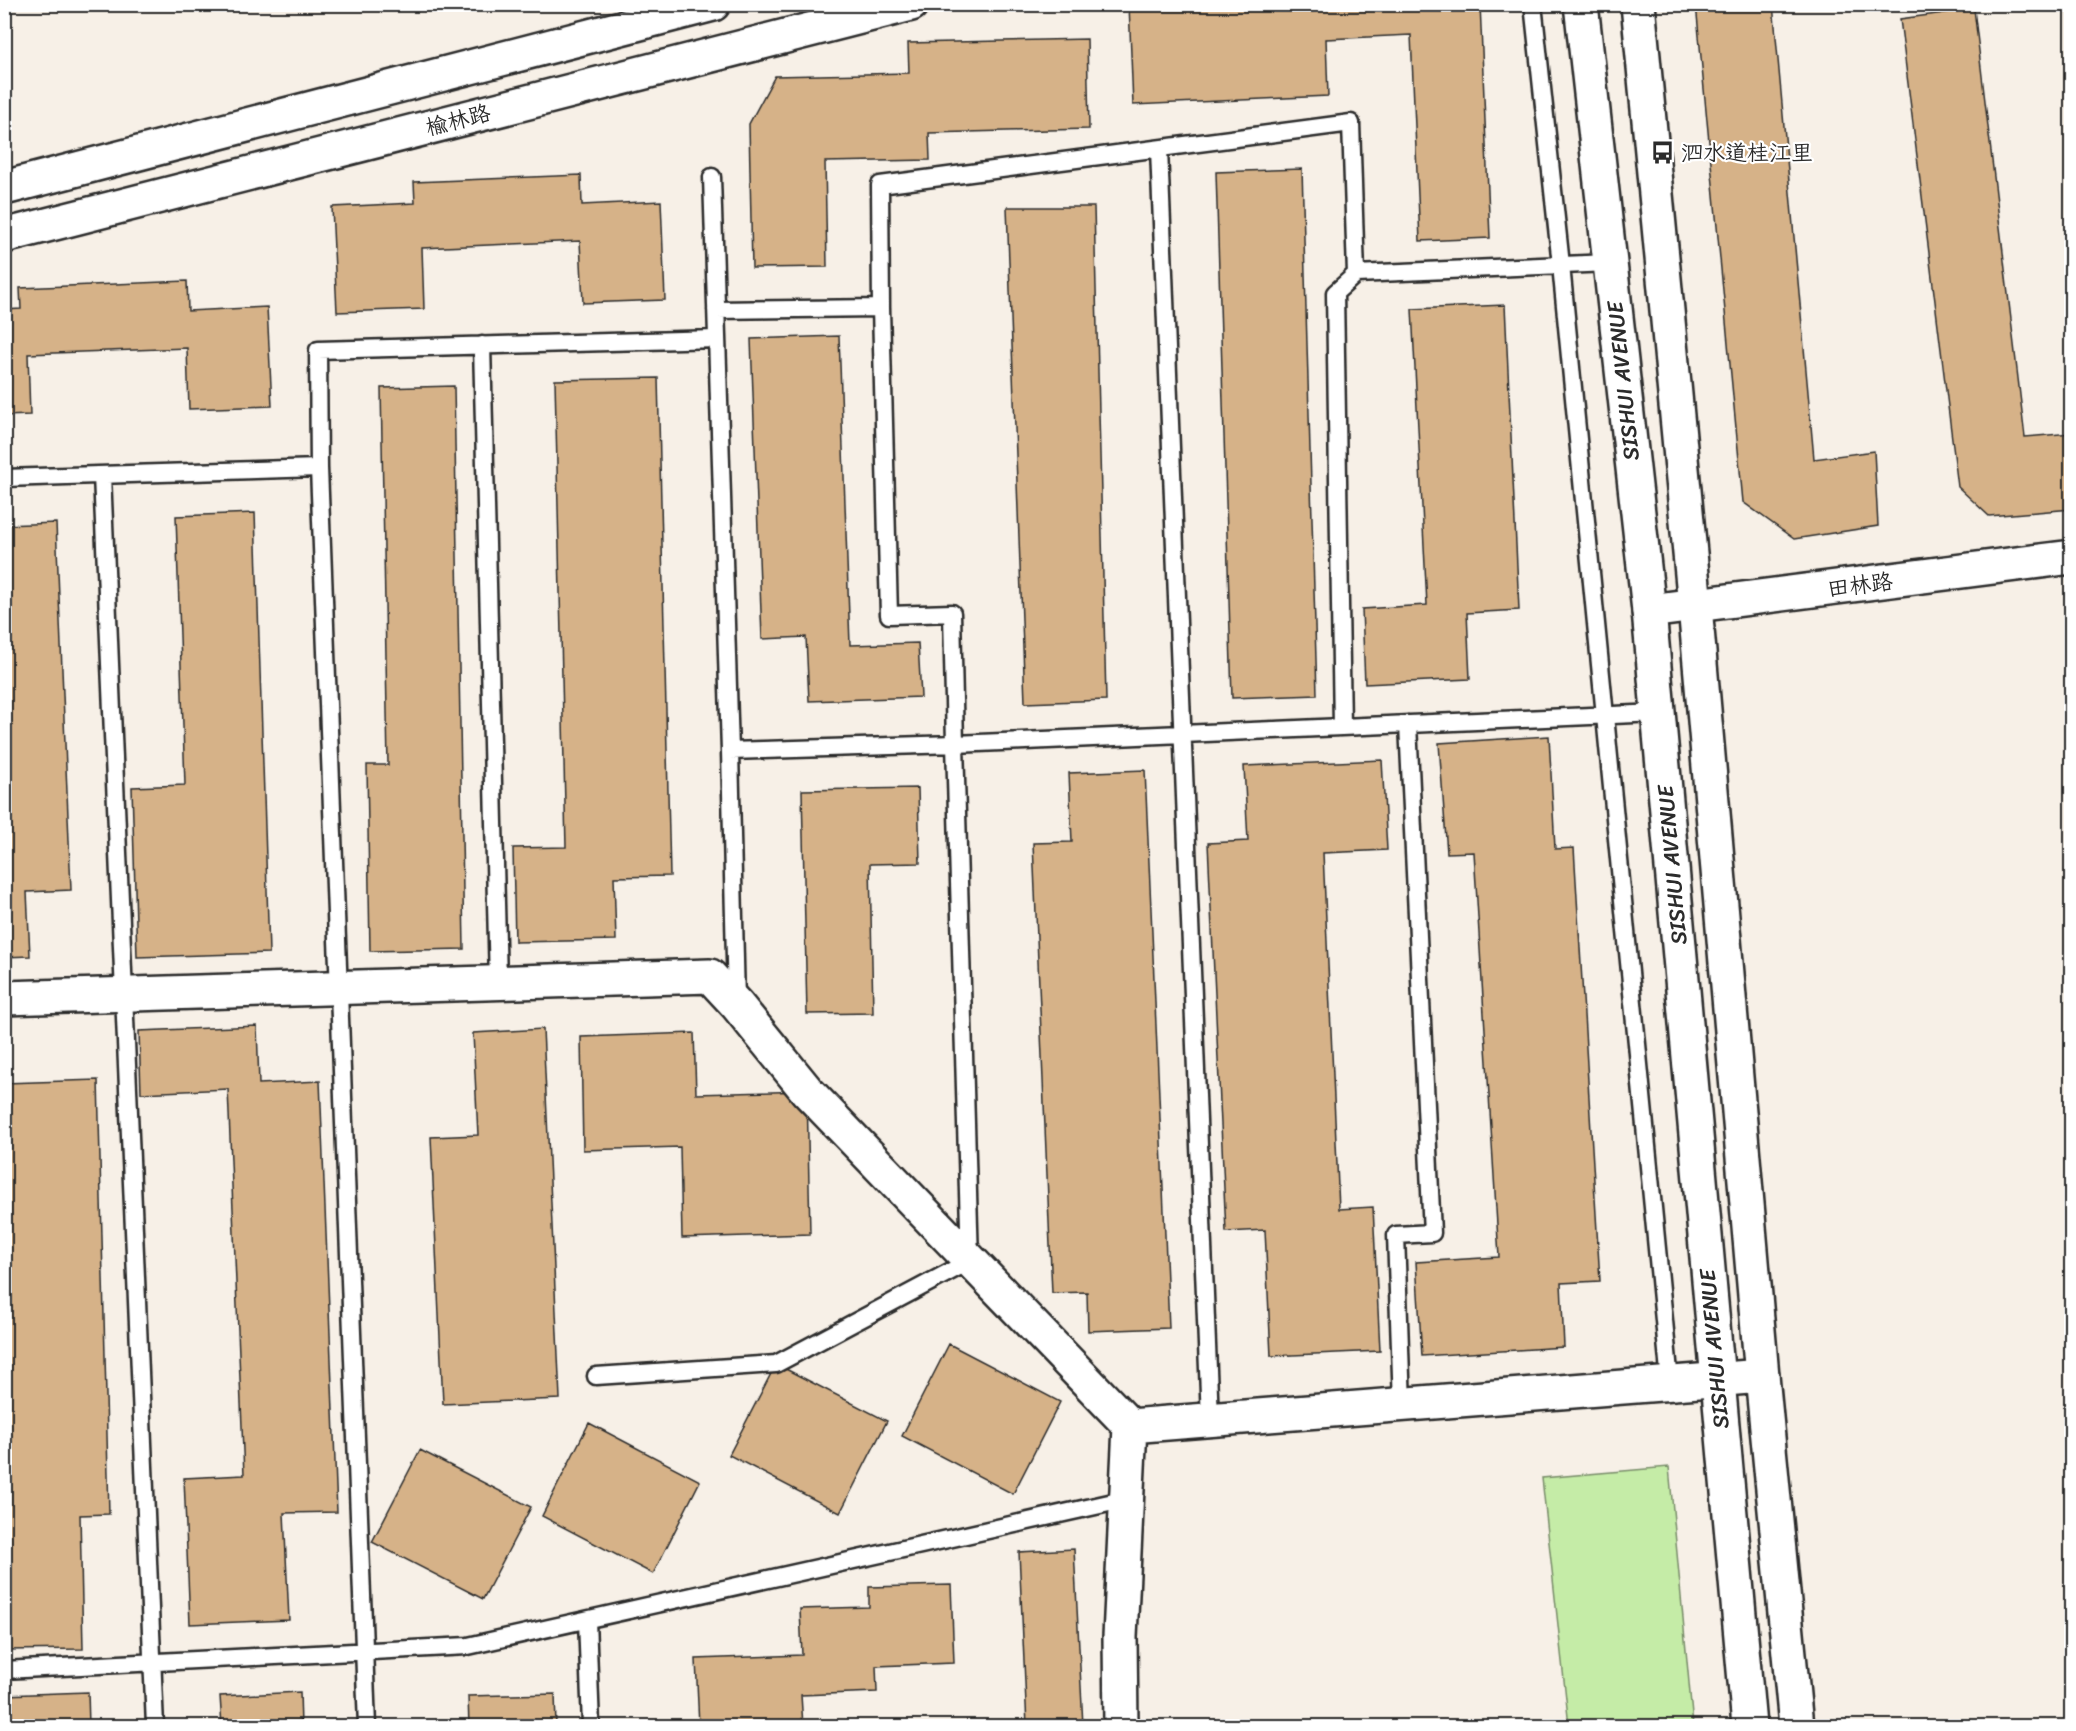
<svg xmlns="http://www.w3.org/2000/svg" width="2076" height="1731" viewBox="0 0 2076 1731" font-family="Sriracha,'LXGW WenKai TC',sans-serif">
  <rect width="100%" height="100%" fill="#f7f0e7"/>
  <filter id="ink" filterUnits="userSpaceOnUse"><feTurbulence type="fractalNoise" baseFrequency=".0167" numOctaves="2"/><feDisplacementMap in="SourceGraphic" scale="12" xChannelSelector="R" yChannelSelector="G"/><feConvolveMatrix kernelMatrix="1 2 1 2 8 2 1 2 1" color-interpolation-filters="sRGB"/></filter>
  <g filter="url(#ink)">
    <path fill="#c5eca7" stroke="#788c69" stroke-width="1.5" d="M1669 1467 1693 1726H1569L1542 1478Z"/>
    <path fill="#d6b288" stroke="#2b2b2b" stroke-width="1.5" d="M1129 4H1480L1490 238 1420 241 1411 35 1326 39 1328 96 1133 105Z
      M1696 4H1773L1814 459 1874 451 1878 526 1794 539 1743 502Z
      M1974 9 2025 437 2072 433V509L1989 516 1958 487 1900 19Z
      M1087 39 1089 129 929 133 930 160 825 162 827 267 752 268 749 124 775 76 909 73 908 43Z
      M1302 169 1317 695 1232 698 1216 172Z
      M581 175 582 205 661 201 665 300 583 303 580 241 422 248 424 309 337 312 332 207 415 203 414 182Z
      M1007 207H1094L1106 700 1025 703Z
      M187 281 188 311 267 307 272 406 189 409 187 348 28 354 30 415 4 416V310L21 309 20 288Z
      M1505 305 1519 610 1467 613 1470 679 1365 684 1362 609 1427 605 1412 309Z
      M839 336 850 645 918 643 921 697 809 701 806 637 762 639 751 339Z
      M658 378 670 876 614 877 616 940 515 942 513 848 566 847 555 380Z
      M454 386 464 949 370 951 367 765H388L381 388Z
      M255 513 269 953 137 957 132 787 185 785 176 516Z
      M56 523 71 890 27 892 30 956 4 957V525Z
      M1549 736 1555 849 1574 848 1600 1281 1561 1283 1564 1347 1422 1356 1416 1262 1499 1257 1474 852 1447 853 1439 743Z
      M1382 760 1387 850 1323 853 1339 1209 1373 1207 1380 1351 1271 1356 1265 1230 1226 1232 1208 843 1248 841 1244 766Z
      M1145 770 1169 1328 1088 1331 1087 1292 1052 1293 1033 843 1072 842 1069 773Z
      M918 788 920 863 870 864 873 1013 807 1014 802 790Z
      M257 1026 259 1084 320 1081 337 1512 284 1513 289 1620 190 1624 184 1478 244 1475 228 1089 141 1093 139 1031Z
      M543 1029 560 1399 443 1404 431 1137 478 1135 473 1033Z
      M694 1033 696 1094 807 1091 810 1234 682 1238 680 1147 583 1150 581 1037Z
      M98 1080 109 1514 80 1515 83 1649 4 1650V1506L9 1505 4 1309V1083Z
      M949 1344 1060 1402 1013 1494 902 1436Z
      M776 1364 887 1421 840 1513 729 1455Z
      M589 1423 700 1481 653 1574 542 1516Z
      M420 1450 531 1507 483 1599 372 1542Z
      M1074 1549 1083 1726H1027L1019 1552Z
      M951 1585 954 1663 876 1666 877 1692 801 1695 803 1726H699L696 1659 802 1655 800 1609 869 1607V1587Z
      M88 1692 89 1726H4V1695Z
      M300 1692 301 1726H222L220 1696Z
      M555 1694 556 1726H469L468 1696Z"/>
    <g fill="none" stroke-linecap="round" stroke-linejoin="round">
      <defs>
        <path id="lane" d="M1533 4 1561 265 1670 1382
          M1159 149 1210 1419
          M712 177 730 751
          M716 310 881 308
          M482 345 498 982
          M319 468 367 1726
          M102 475 155 1726
          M4 478 319 468 318 350 717 339
          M1342 727 1335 293 1356 274
          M736 1001 730 751 955 744 952 613 889 615 881 308 880 185 1351 123 1356 274 1609 263
          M596 1376 776 1364 970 1261 955 744 1658 713
          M1402 1404 1396 1235 1432 1233 1408 724
          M587 1620 591 1726
          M4 1670 468 1646 1127 1499"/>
        <path id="street" d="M1649 611 2072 557
          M4 998 710 976 737 1005 807 1091 1130 1426 1762 1376
          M1121 1726 1120 1637 1130 1426"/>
        <path id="secondary" d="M1581 4 1649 611 1749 1726
          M1638 4 1695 606 1762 1376 1796 1726
          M4 188 713 4
          M4 236 911 4"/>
      </defs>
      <use href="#lane" stroke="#2b2b2b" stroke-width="21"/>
      <use href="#street" stroke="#2b2b2b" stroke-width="38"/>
      <use href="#secondary" stroke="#2b2b2b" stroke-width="38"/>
      <use href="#lane" stroke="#fff" stroke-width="16"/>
      <use href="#street" stroke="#fff" stroke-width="33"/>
      <use href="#secondary" stroke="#fff" stroke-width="33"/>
    </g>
  </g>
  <defs>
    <symbol id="bus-bare" viewBox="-9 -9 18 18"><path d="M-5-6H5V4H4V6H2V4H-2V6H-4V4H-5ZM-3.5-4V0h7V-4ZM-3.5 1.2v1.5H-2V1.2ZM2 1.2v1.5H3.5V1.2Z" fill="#2b2b2b" stroke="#fff" stroke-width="2.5" paint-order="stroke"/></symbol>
  </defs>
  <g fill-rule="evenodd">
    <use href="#bus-bare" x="1646" y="136" width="33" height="33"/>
  </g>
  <g text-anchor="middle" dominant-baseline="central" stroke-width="4.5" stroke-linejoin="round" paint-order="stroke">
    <g font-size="22" fill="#2b2b2b" stroke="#fff">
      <text transform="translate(458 120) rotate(-14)">榆林路</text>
      <text transform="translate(1623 381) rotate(-96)">SISHUI AVENUE</text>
      <text transform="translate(1860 585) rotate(-7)">田林路</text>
      <text transform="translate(1672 865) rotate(-95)">SISHUI AVENUE</text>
      <text transform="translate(1714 1349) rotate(-95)">SISHUI AVENUE</text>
    </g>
    <g font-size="22" fill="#2b2b2b" stroke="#fff" text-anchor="start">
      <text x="1681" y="152">泗水道桂江里</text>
    </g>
  </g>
  <rect width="2076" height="1731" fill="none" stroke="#fff" stroke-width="24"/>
  <rect x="12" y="12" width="2052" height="1707" fill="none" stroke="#2b2b2b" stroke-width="2" filter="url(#ink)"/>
</svg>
